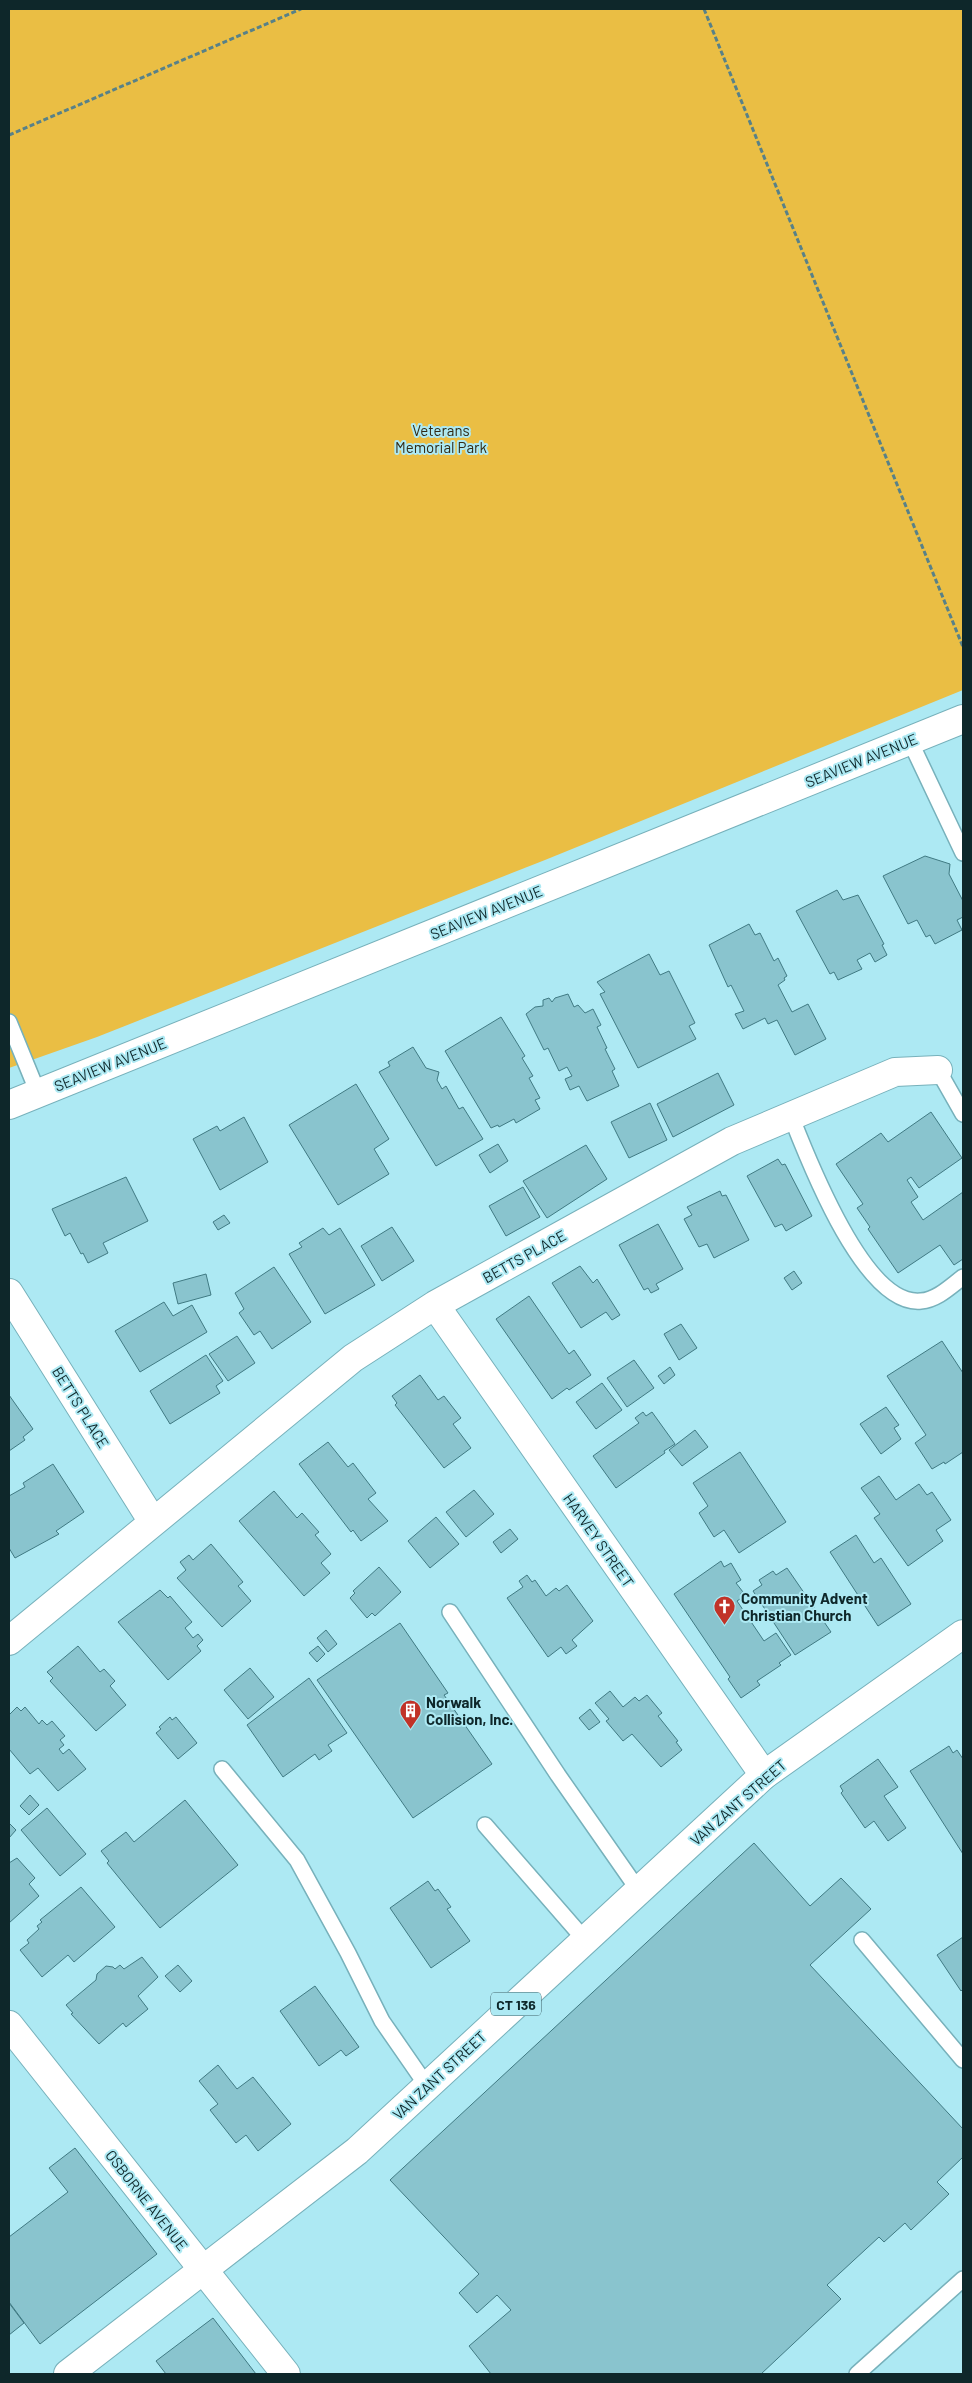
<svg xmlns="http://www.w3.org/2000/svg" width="972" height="2383" viewBox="0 0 972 2383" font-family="Barlow,sans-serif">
  <rect width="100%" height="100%" fill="#ade9f3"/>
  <path fill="#eabe44" d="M9 9H963V690L545 860 97 1037 9 1068Z"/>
  <path fill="#89c4ce" stroke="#407a83" d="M925 856 950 864 949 874 963 901V917L957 920 962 930 935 944 930 935 926 937 917 920 908 924 883 876Z
    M837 890 843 900 858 895 884 944 882 945 887 955 875 962 870 953 857 960 862 969 838 980 834 972 830 974 796 911Z
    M749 924 755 935 760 933 774 961 778 958 787 976 784 978 785 980 778 985 792 1012 808 1004 826 1039 795 1055 777 1020 768 1024 765 1018 743 1029 735 1014 744 1011 731 985 728 987 709 945Z
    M649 954 660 975 669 971 695 1023 689 1026 696 1039 638 1068 600 994 605 992 597 982Z
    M568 994 574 1007 578 1005 585 1013 593 1009 601 1025 597 1027 607 1048 605 1049 615 1069 612 1071 619 1086 587 1101 579 1086 570 1090 565 1079 572 1076 567 1067 559 1071 548 1048 544 1050 526 1014 535 1007 543 1006V1000L549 998 552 1002 555 998Z
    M501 1017 525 1056 522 1058 533 1076 529 1078 540 1098 535 1100 540 1109 516 1123 514 1119 499 1127 498 1125 491 1128 445 1051Z
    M413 1047 426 1068 439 1072 437 1080 442 1089 446 1086 459 1109 463 1107 483 1139 436 1166 379 1072 390 1066 388 1062Z
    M718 1073 734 1105 673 1137 657 1104Z
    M356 1084 389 1139 374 1149 389 1174 338 1205 289 1125Z
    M650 1103 667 1140 629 1158 611 1122Z
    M931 1112 962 1158 919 1188 911 1177 907 1180 918 1197 911 1202 923 1220 963 1192V1259L954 1265 940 1245 898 1273 868 1229 870 1227 857 1208 863 1204 836 1164 881 1133 888 1142Z
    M244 1117 268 1162 220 1190 193 1139 217 1126 220 1131Z
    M498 1144 508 1161 490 1173 479 1155Z
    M586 1145 607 1179 547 1218 523 1181Z
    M778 1159 782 1165 785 1164 812 1216 786 1231 782 1224 775 1227 747 1176Z
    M126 1177 148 1221 103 1243 108 1253 88 1263 83 1253 81 1254 70 1233 65 1236 52 1209Z
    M523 1187 540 1217 506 1236 489 1206Z
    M720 1191 722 1196 726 1195 749 1240 714 1258 707 1244 699 1247 684 1219 692 1215 687 1207Z
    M224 1215 230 1223 218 1230 213 1222Z
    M658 1224 683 1269 656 1284 659 1289 651 1293 648 1288 644 1290 619 1245Z
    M392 1227 414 1261 382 1281 361 1246Z
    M323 1228 329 1235 340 1228 375 1285 325 1314 289 1254 302 1247 299 1243Z
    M580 1266 593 1283 597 1279 620 1315 612 1320 606 1312 581 1328 552 1283Z
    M274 1267 311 1322 272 1349 260 1331 254 1335 239 1313 244 1309 235 1293Z
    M794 1271 802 1283 792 1290 784 1278Z
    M206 1274 211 1295 178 1304 173 1283Z
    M529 1296 569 1354 574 1350 591 1375 569 1390 567 1388 552 1399 496 1319Z
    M164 1302 173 1316 192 1305 207 1332 140 1372 115 1331Z
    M681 1324 697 1348 679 1360 664 1334Z
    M237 1336 255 1363 228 1381 209 1354Z
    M942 1341 963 1373V1452L945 1464 944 1462 932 1469 915 1443 926 1435 887 1376Z
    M206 1355 223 1381 216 1386 220 1393 170 1424 150 1391Z
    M634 1360 654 1388 627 1407 607 1378Z
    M670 1367 675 1375 664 1384 658 1376Z
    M420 1375 438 1400 444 1396 461 1418 453 1424 471 1448 444 1468 395 1405 397 1403 392 1396Z
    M602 1383 622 1410 596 1429 576 1402Z
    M9 1395 33 1429 23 1437 25 1440 9 1451Z
    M886 1407 899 1425 894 1428 901 1439 881 1454 860 1424Z
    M643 1412 646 1416 652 1412 675 1444 664 1451 665 1453 616 1488 593 1456 639 1423 635 1418Z
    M695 1430 708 1447 682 1466 669 1450Z
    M328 1442 348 1467 353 1463 376 1493 368 1499 388 1521 361 1541 353 1530 351 1532 299 1464Z
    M740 1452 786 1522 739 1553 724 1530 714 1537 699 1513 708 1506 693 1483Z
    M53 1464 84 1512 56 1531 59 1534 15 1558 9 1548V1496L25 1487 23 1483Z
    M879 1476 896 1500 919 1484 927 1495 932 1492 951 1520 936 1530 943 1541 908 1566 874 1518 880 1514 861 1488Z
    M474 1490 494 1514 466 1537 446 1512Z
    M274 1491 297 1518 302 1513 319 1532 315 1535 331 1554 321 1563 330 1573 304 1596 239 1521Z
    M436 1517 459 1544 430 1568 408 1541Z
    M510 1529 518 1539 501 1553 493 1542Z
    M856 1535 874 1563 881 1558 911 1604 878 1626 830 1552Z
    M211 1544 243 1582 238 1586 251 1601 222 1627 177 1578 186 1570 180 1562 189 1555 193 1560Z
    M721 1561 724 1567 731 1563 741 1580 736 1583 743 1592 740 1594 743 1597 737 1601 764 1641 776 1633 791 1655 779 1663 781 1665 757 1681 760 1685 741 1698 728 1679 730 1677 674 1594Z
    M379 1567 401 1592 375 1616 372 1613 367 1618 350 1598 355 1593 353 1591Z
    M787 1568 831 1632 795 1655 753 1591 762 1585 759 1580 773 1571 776 1575Z
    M527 1575 532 1582 535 1580 546 1596 556 1588 559 1591 567 1585 593 1621 572 1640 577 1646 566 1654 561 1647 548 1657 507 1598 523 1587 519 1581Z
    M160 1590 168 1598 170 1596 192 1622 185 1628 193 1638 198 1634 203 1640 197 1646 201 1651 168 1680 118 1622Z
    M400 1623 448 1693 444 1695 492 1764 413 1818 317 1680Z
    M326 1630 337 1644 328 1652 317 1638Z
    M78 1646 100 1672 104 1669 115 1681 110 1686 126 1705 96 1731 50 1681 53 1678 47 1672Z
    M318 1646 325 1654 317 1662 309 1653Z
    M250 1668 274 1697 248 1719 224 1690Z
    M309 1678 347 1733 328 1745 332 1751 319 1760 315 1754 283 1777 247 1725Z
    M610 1691 623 1707 635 1697 639 1701 647 1695 662 1713 658 1716 678 1741 676 1742 682 1750 661 1767 632 1734 623 1741 606 1721 609 1719 595 1703Z
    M17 1707 21 1711 25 1707 39 1724 42 1720 47 1725 52 1721 65 1736 60 1740 64 1745 59 1749 63 1754 69 1749 86 1769 58 1791 38 1768 30 1774 9 1749V1715Z
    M590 1709 600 1722 589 1730 579 1718Z
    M170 1717 172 1720 176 1717 197 1743 178 1759 156 1733 161 1729 159 1727Z
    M949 1746 953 1753 957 1750 963 1759V1854L910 1771Z
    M878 1759 898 1787 884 1796 906 1828 888 1841 874 1821 865 1828 841 1793 843 1791 840 1786Z
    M30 1795 39 1805 29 1815 20 1806Z
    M185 1800 238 1865 160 1928 107 1863 109 1861 101 1851 126 1832 134 1842Z
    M47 1808 86 1854 60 1876 21 1830Z
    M9 1823 16 1830 9 1838Z
    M754 1843 810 1906 841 1878 871 1909 810 1965 963 2129V2157L937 2182 949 2194 911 2230 905 2223 884 2242 879 2237 827 2285 841 2299 761 2374H491L469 2346 511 2310 497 2295 477 2313 459 2293 479 2274 390 2180Z
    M17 1858 35 1878 29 1884 39 1896 9 1923V1863Z
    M428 1881 435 1891 438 1889 451 1907 447 1909 470 1941 431 1968 390 1908Z
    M81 1887 115 1927 74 1962 68 1955 42 1977 20 1950 29 1943 27 1940 39 1929 37 1926 42 1922 40 1920Z
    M963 1937V1989L961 1991 937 1955Z
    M142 1957 158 1977 138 1996 148 2009 126 2027 123 2023 99 2044 71 2014 73 2013 66 2005 96 1980 97 1974 106 1966 113 1967 115 1969 120 1965 124 1969Z
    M178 1965 192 1981 180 1992 165 1976Z
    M315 1986 359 2047 346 2056 341 2050 319 2066 280 2011Z
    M218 2065 237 2089 253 2077 291 2124 258 2151 246 2135 236 2143 210 2110 218 2104 199 2081Z
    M75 2148 157 2254 40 2344 9 2302V2237L68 2192 49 2168Z
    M9 2303 24 2323 9 2335Z
    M213 2318 256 2374H166L156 2361Z"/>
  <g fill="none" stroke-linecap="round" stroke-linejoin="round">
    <defs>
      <path id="lane" d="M910 741 963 853
        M9 1022 38 1093
        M938 1070 963 1114
        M791 1116C808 1159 864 1307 921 1301 937 1300 951 1286 963 1277
        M450 1612 558 1775 639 1891
        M222 1769 297 1860 348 1953 382 2021 427 2086
        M485 1825 585 1940
        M862 1940 963 2060
        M857 2374 963 2279"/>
      <path id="street" d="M9 1293 153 1522
        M435 1305 764 1775
        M9 1641 353 1358 435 1305 732 1141 895 1072 938 1070
        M9 2025 286 2374"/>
      <path id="secondary" d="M9 1105 963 719"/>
      <path id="primary" d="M68 2374 357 2151 764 1775 963 1634"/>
    </defs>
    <use href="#lane" stroke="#77b1bb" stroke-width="18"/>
    <use href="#street" stroke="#77b1bb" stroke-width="30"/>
    <use href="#secondary" stroke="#77b1bb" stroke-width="30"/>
    <use href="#primary" stroke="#77b1bb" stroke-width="30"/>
    <path stroke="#588188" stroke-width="3" stroke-dasharray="5 2.5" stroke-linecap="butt" d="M704 9 963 647
      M9 135 301 9"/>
    <use href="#lane" stroke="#fff" stroke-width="15"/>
    <use href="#street" stroke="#fff" stroke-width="28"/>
    <use href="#secondary" stroke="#fff" stroke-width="28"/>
    <use href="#primary" stroke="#fff" stroke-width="28"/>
  </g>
  <defs>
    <symbol id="church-pin" viewBox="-11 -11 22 30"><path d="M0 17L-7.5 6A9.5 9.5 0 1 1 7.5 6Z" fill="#c13328" stroke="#ade9f3"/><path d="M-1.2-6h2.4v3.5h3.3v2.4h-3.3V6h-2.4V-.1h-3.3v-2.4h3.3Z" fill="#fff"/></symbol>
    <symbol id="building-pin" viewBox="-11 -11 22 30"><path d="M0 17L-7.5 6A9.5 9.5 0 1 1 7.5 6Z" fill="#c13328" stroke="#ade9f3"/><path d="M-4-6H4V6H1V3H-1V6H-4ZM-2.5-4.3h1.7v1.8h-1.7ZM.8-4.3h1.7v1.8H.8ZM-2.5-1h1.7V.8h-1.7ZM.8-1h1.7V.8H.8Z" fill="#fff"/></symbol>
  </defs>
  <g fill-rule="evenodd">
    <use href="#church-pin" x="712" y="1594" width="25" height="34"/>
    <use href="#building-pin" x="398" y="1698" width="25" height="34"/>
  </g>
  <g text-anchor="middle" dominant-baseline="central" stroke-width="4" stroke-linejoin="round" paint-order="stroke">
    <rect fill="#ade9f3" stroke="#3e6166" stroke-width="1" x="491" y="1992.5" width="50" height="23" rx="4"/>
    <g font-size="14" font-weight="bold" fill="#0e272a">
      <text x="516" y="2004">CT 136</text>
    </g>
    <g font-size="15" fill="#322a15" stroke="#ade9f3">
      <text x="441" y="430">Veterans<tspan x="441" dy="17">Memorial Park</tspan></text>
    </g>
    <g font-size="15" fill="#0e272a" stroke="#ade9f3">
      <text transform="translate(861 760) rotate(-22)">SEAVIEW AVENUE</text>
      <text transform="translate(486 912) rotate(-22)">SEAVIEW AVENUE</text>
      <text transform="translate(110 1064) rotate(-22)">SEAVIEW AVENUE</text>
      <text transform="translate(524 1256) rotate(-29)">BETTS PLACE</text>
      <text transform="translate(81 1407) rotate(58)">BETTS PLACE</text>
      <text transform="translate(599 1540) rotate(55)">HARVEY STREET</text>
      <text transform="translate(738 1802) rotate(-41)">VAN ZANT STREET</text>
      <text transform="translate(439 2075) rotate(-43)">VAN ZANT STREET</text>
      <text transform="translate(147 2200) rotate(52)">OSBORNE AVENUE</text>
    </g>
    <g font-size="15" font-weight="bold" fill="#0e272a" stroke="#ade9f3" text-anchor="start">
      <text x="741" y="1598">Community Advent<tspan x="741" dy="17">Christian Church</tspan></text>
      <text x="426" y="1702">Norwalk<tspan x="426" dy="17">Collision, Inc.</tspan></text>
    </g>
  </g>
  <rect width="972" height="2383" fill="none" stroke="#0e272a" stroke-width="20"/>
</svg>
